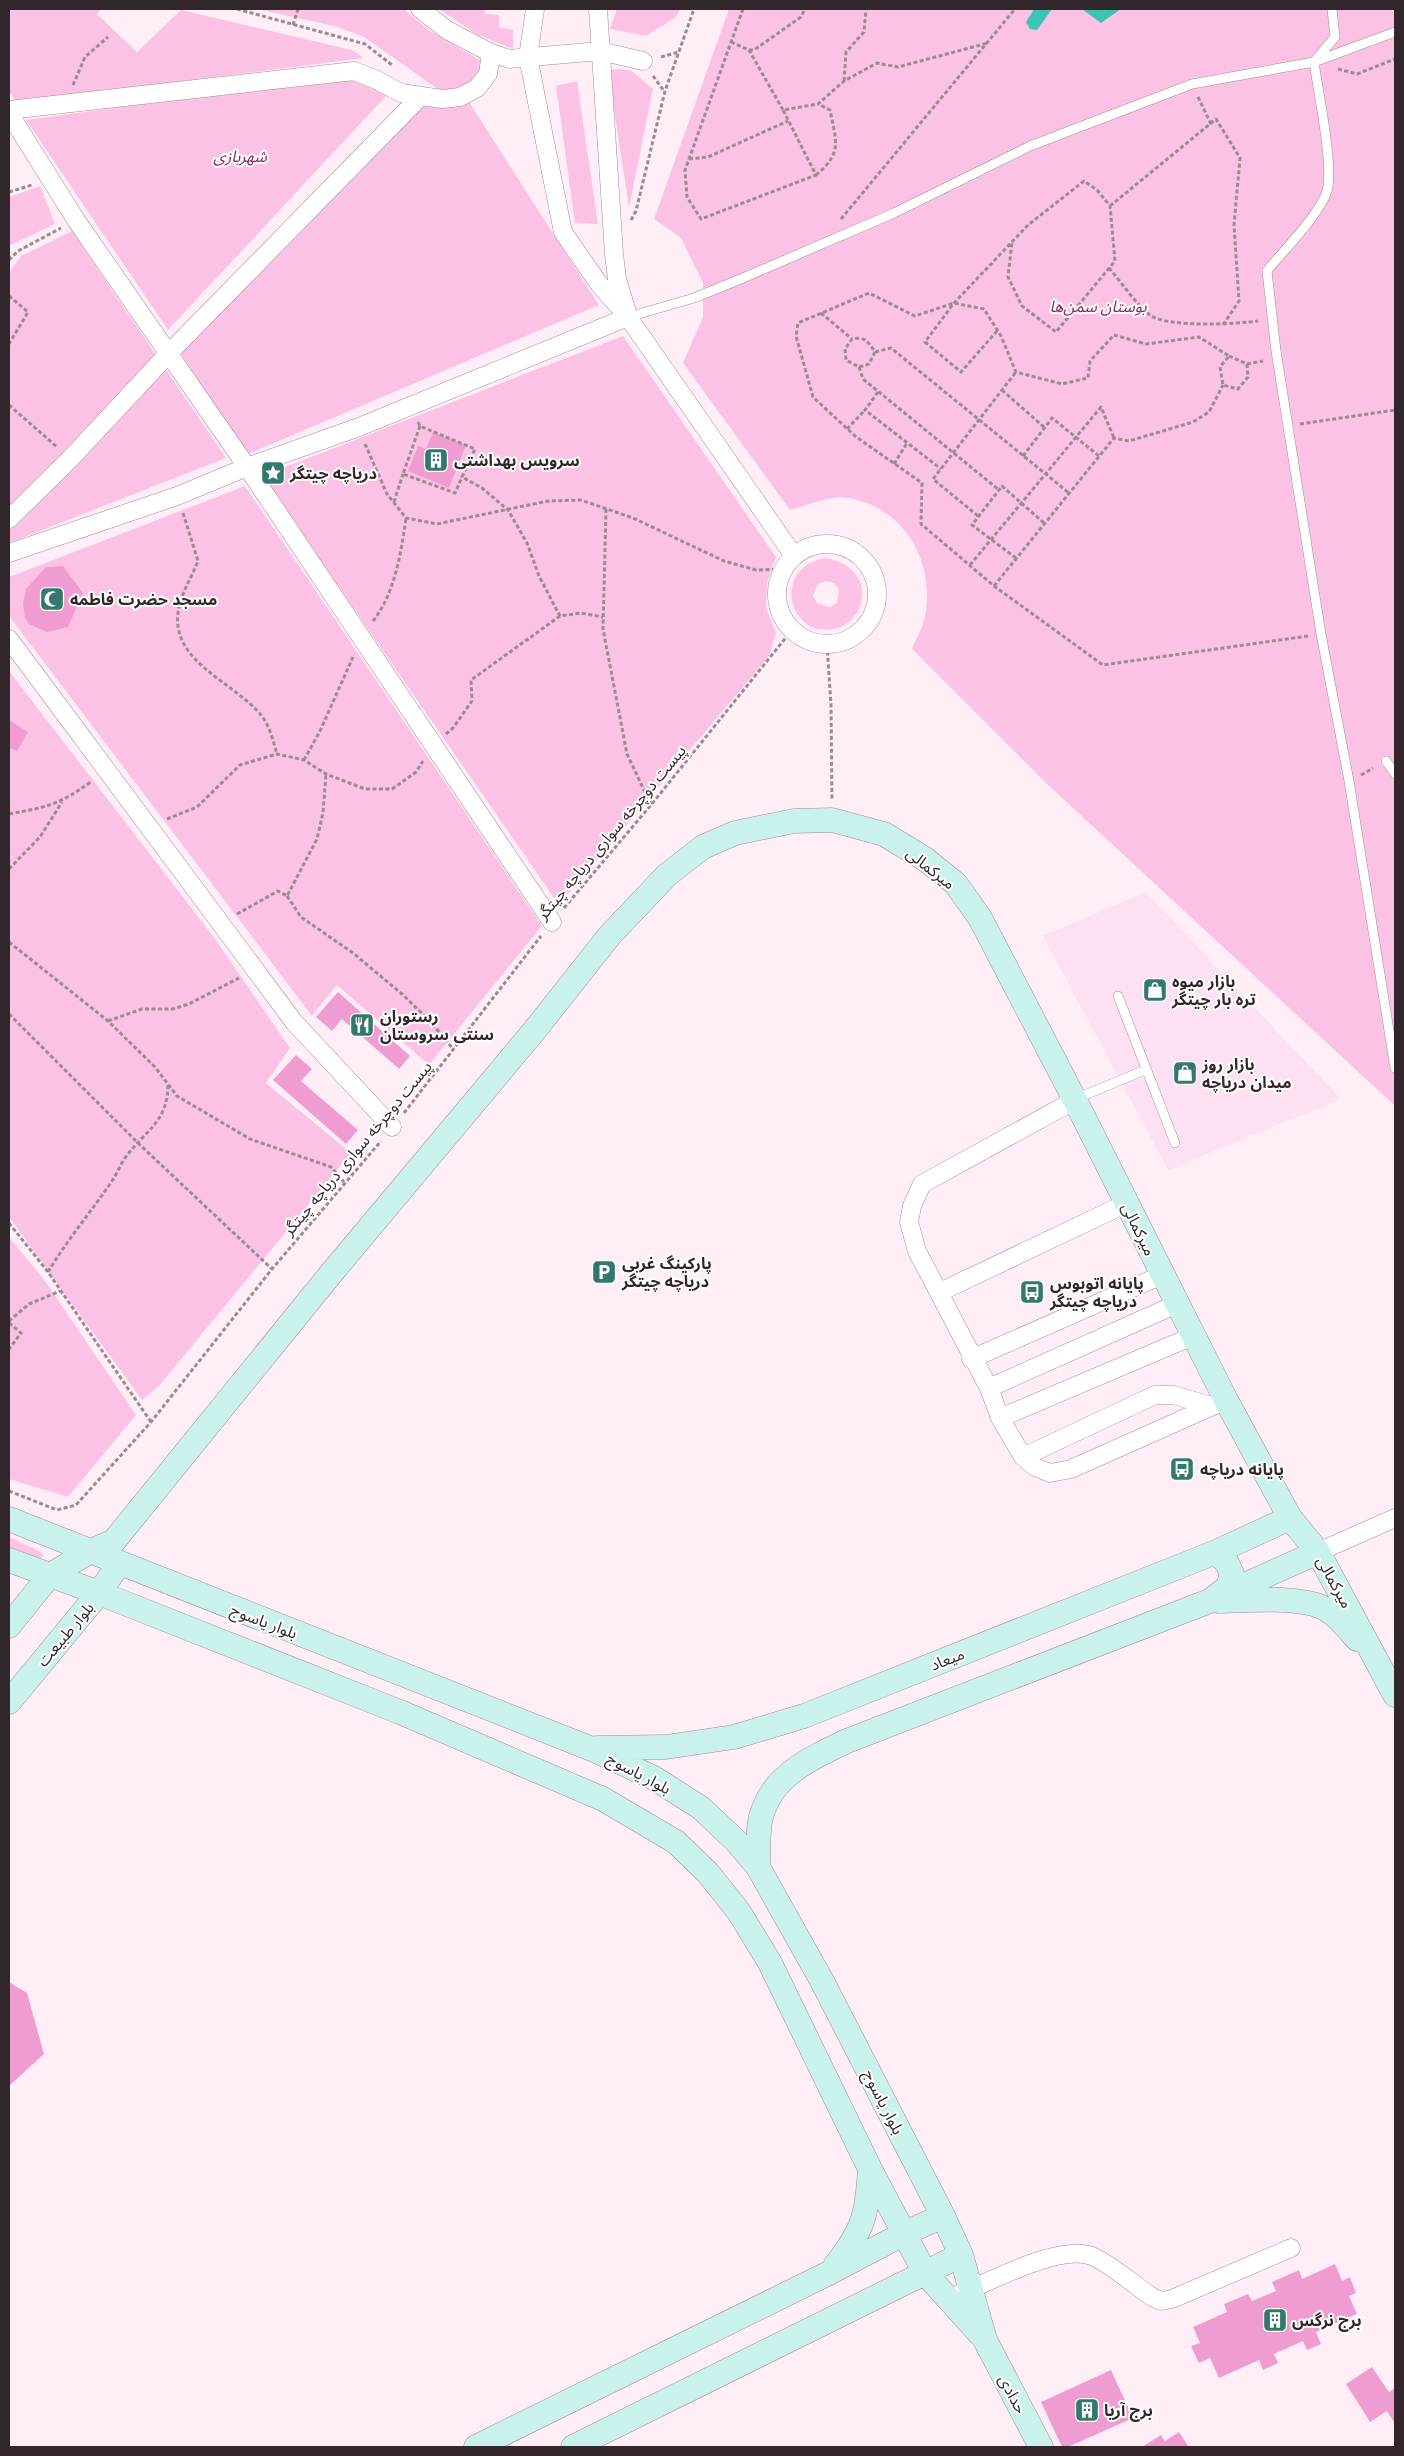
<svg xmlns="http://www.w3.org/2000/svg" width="1404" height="2456" viewBox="0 0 1404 2456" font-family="'PT Serif','Noto Sans Arabic',serif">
  <rect width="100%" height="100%" fill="#ffeef8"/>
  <path fill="#fde0f1" d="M1146 892 1341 1099 1168 1170 1043 936Z"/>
  <path fill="#fcc2e5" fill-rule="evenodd" d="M9 9H101L97 14 137 52 181 10 352 50 364 58 16 102 9 91Z
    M257 9H404L427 29 483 62C474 87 467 90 442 92L364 37 338 27Z
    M439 9H485V14L499 15V27L513 30V49L476 34Z
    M617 9H680L676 17 646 36 610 29Z
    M729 9H1395V1106L1047 784 912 649C916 639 923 627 925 617 935 562 906 509 849 498 830 495 808 505 790 510L683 363 703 317V283L681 238 654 219Z
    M619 69 632 71 653 89 629 208 608 70Z
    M344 76 387 95 168 330 26 120Z
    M577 81 598 224 575 223 556 86Z
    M469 102 599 305 246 455 178 349 414 104Z
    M40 186 55 224 9 246V197Z
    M72 231 226 458 9 543V272L21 256Z
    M623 336 776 557 767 582 766 608 776 633 769 656 559 905 262 476Z
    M245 486 542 926 429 1065 337 985 312 1016 9 616V577Z
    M826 558C851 562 869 581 860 607 856 616 848 625 838 628 788 642 770 567 826 558ZM826 581 834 583 839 590 837 603 829 607 817 603 813 596 818 584Z
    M9 671 213 936 290 1048 266 1083 351 1153 159 1386 142 1400 9 1217Z
    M9 1237 43 1278 136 1415 68 1497 9 1479Z
    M9 1537 41 1552 43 1556 39 1560 9 1551Z"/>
  <path fill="#3ec4b2" d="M1034 9H1052L1037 30 1030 29 1026 22Z
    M1082 9H1121L1101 23Z"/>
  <path fill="#ef9dd1" d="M433 432 466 445 449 488 408 471 418 446 426 449Z
    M63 566 83 593 68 627 47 632 29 624 25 618 23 604 26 589 46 567Z
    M9 720 28 732 17 751 11 748 9 752Z
    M338 992 410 1056 399 1069 342 1019 332 1031 316 1017Z
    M296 1055 312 1069 301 1081 358 1130 346 1144 273 1080Z
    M9 1982 27 1993 44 2054 9 2086Z
    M1335 2264 1342 2281 1350 2277 1356 2293 1349 2296 1357 2314 1316 2332 1321 2344 1307 2350 1303 2341 1274 2354 1278 2363 1263 2370 1259 2360 1219 2378 1210 2358 1199 2363 1191 2346 1200 2343 1193 2327 1227 2312 1224 2304 1248 2294 1252 2301 1276 2291 1272 2282 1299 2270 1302 2279Z
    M1372 2367 1389 2392 1395 2388V2424L1387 2411 1370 2422 1346 2384Z
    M1111 2370 1133 2418 1068 2447H1062L1041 2402Z
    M1179 2432 1189 2447H1142L1161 2435 1165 2441Z"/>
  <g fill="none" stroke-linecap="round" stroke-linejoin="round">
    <defs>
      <path id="lane" d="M1332 9 1335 37 1314 62C1318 92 1334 165 1327 191 1320 214 1283 251 1267 271L1276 351 1321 634 1349 781 1395 1068
        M628 317 694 298 743 278 894 213 1030 146 1192 84 1314 62 1395 32
        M1386 761 1395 774
        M1118 996 1175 1143
        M1075 1099 1145 1070"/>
      <path id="street" d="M420 9 447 30 491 53 509 59 600 51 643 61
        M535 9 528 57 563 232 599 284 628 317 794 556
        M598 9 614 254 617 279 627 312
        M9 110 354 71 377 80 401 93 442 99 460 97 477 88 488 74 491 53
        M9 113 76 220 247 467 552 922
        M9 519 70 459 169 353 420 97
        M777 594a50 50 0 1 1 100 0a50 50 0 1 1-100 0Z
        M9 553 177 496 247 467 359 427 628 317
        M9 639 294 1022 392 1127
        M1075 1100 922 1184 912 1206 909 1222 917 1251 989 1388 1000 1418 1023 1457 1035 1467 1050 1473 1071 1469 1226 1400
        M940 1292 1127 1203
        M971 1359 1162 1275
        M989 1388 1177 1304
        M1000 1418 1193 1336
        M1023 1457 1155 1395H1174L1211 1406
        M1318 1552 1395 1518
        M961 2293C992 2281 1059 2244 1092 2256 1109 2263 1136 2286 1152 2297L1161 2301 1172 2299 1291 2248"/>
      <path id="secondary" d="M9 1519 592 1749 654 1778 701 1808 735 1840 758 1867 822 1981 943 2216 961 2255 985 2340 1041 2447
        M9 1560 99 1593 400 1712 603 1799 676 1842 708 1873 739 1912 770 1963 870 2169 925 2273 980 2334
        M1215 1597 1228 1587 1232 1574 1227 1563 1216 1552
        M1219 1601C1246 1600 1294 1597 1319 1606 1335 1612 1346 1627 1357 1639
        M9 1626 50 1575 89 1552 114 1541 329 1276 534 1031 610 935 667 875 703 847 735 833 794 821 832 820 884 834 925 859 956 884 980 918 1075 1100 1226 1400 1290 1518 1318 1552 1395 1695
        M9 1702 99 1593 119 1564
        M597 1748 666 1747 734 1737 804 1716 1216 1552 1290 1518
        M758 1867C759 1851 757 1832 761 1817 772 1775 811 1758 847 1741L1207 1602 1318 1552
        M835 2266C864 2229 867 2215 870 2169
        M476 2447 831 2272 905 2233 943 2216
        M573 2447 961 2255"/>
    </defs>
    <use href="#lane" stroke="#a38a99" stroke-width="10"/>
    <use href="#street" stroke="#a38a99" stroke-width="19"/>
    <use href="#secondary" stroke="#a38a99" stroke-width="25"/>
    <path stroke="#998b93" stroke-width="3" stroke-dasharray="4 2.5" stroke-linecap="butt" d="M237 9 365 44 392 65
      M743 9 685 170 687 197 701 219 816 175 783 110 818 104 844 81 877 63 898 67 988 43
      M293 25 298 9
      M731 42 749 50 783 110
      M749 50H754L801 17 805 9
      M661 57 679 52
      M1338 69 1357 74 1395 59
      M653 76 664 91
      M844 81 846 52 864 32 866 9
      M73 85 85 57 108 37
      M1198 97 1211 124
      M689 159 708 157 788 121
      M816 175C843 153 836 141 830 110L818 104
      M9 192 32 185
      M1110 206 1216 119 1240 158 1234 225 1239 301 1223 325
      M841 219 1015 9
      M631 220 636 211 665 91 694 9
      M9 260 18 251 61 228
      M1109 268C1122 283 1135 303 1150 315 1167 328 1237 324 1258 321
      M9 296 28 312 9 344
      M821 313 852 339
      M997 331 961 372 925 342 954 303 1028 225 1084 181 1097 190 1110 206 1115 261 1056 332 1022 306 1008 277 1012 242
      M875 352 869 364 859 367 846 360 845 349 852 339C865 336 868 342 875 352L891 348 1069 493
      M1229 356 1247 364 1248 377 1238 389 1223 385 1220 367 1229 356 1199 337 1146 344 1114 335 1090 361 1088 378 1062 384 1016 372 1001 336 984 309 954 303 915 316 869 293 798 323 796 336 813 397 855 436 922 483 921 524 994 586 1103 665 1308 636
      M1247 364 1263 361
      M859 367 863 379 999 490
      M1002 390 1045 428
      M878 392 865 410 941 469
      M9 405 57 447
      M418 422 420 426 475 449 462 477 482 488 508 510 527 543 539 576 560 616
      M1300 424 1395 410
      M420 426 403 474 455 493 462 477
      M847 429 865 410
      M365 444 387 494 406 518 437 524 548 501 581 500 633 518 724 561 756 570 782 569
      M1023 456 1052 418 1099 456
      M894 464 907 443
      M394 502 403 474
      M606 509 603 629 627 754 651 805
      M183 513 198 561C193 574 184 589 180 603 164 660 231 679 261 715 270 726 273 741 277 754
      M978 516 933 479 1016 372
      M1016 558 972 525 1002 486 1044 523
      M970 565 1101 407 1114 438
      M994 586 1114 438 1129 441 1193 422 1209 412 1223 385
      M373 621C395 593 401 553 406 518
      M827 645 831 705 832 800
      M446 734 453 728 472 701 471 680 560 616 581 613 603 617
      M304 760 320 731 353 657
      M1361 775 1373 768
      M9 814C47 807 59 805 92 781
      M167 819 197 807 240 765 277 754 304 760 326 774 365 789H392L416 772 423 761
      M9 869 40 837 62 802
      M287 896 301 917 353 953 402 994 429 1020 453 1049
      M564 908 651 805 792 630
      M237 914 278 891 287 896 317 839 323 813 326 774
      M9 942 108 1021 155 1067 177 1096 250 1139 331 1167 344 1182
      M9 1014 139 1144 272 1269
      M108 1021 142 1009H173L189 1004 239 978
      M404 1113 541 936
      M9 1223 48 1272 151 1422
      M48 1272C67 1240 91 1212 112 1181 117 1174 120 1165 125 1158 145 1130 168 1123 168 1084
      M9 1321 29 1304 60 1291
      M9 1323 21 1333 9 1349
      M9 1491 57 1510 76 1505 151 1422 272 1269 381 1141"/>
    <use href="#lane" stroke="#fff" stroke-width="9"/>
    <use href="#street" stroke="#fff" stroke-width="18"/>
    <use href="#secondary" stroke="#caf2ec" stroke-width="24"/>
  </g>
  <defs>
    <symbol id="building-square" viewBox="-11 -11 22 22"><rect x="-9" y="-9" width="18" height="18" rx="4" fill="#33786e" stroke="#fff"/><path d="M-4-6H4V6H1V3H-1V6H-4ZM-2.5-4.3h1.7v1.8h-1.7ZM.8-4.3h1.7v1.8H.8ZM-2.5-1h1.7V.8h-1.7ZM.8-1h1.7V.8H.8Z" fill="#fff"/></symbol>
    <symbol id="sight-square" viewBox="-11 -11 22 22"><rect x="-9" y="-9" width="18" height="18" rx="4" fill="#33786e" stroke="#fff"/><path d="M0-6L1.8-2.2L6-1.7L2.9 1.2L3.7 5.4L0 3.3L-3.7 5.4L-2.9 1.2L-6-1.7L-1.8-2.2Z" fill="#fff"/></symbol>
    <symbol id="mosque-square" viewBox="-11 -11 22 22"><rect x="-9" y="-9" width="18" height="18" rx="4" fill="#33786e" stroke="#fff"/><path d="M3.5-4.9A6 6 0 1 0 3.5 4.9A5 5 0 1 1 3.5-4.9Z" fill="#fff"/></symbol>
    <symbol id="shop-square" viewBox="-11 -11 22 22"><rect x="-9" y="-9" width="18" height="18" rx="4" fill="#33786e" stroke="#fff"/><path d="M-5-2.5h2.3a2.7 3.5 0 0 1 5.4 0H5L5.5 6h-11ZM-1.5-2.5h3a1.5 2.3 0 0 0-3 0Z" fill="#fff"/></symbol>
    <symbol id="restaurant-square" viewBox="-11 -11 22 22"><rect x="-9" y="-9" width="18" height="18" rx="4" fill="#33786e" stroke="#fff"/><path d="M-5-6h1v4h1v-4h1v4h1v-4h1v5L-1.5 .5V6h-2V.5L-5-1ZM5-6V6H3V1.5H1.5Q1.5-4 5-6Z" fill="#fff"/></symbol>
    <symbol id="parking-square" viewBox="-11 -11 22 22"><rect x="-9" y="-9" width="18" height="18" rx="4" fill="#33786e" stroke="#fff"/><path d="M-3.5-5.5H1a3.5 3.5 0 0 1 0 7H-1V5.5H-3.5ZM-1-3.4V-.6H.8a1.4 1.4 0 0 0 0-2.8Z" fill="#fff"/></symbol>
    <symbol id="bus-square" viewBox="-11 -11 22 22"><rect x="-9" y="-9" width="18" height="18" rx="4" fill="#33786e" stroke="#fff"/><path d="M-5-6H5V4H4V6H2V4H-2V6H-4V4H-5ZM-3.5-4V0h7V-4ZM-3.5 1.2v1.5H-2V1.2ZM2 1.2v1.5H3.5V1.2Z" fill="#fff"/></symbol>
  </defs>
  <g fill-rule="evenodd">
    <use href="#building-square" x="422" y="446" width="28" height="28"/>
    <use href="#sight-square" x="259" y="459" width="28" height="28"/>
    <use href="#mosque-square" x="38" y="585" width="28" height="28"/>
    <use href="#shop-square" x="1141" y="976" width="28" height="28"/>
    <use href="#restaurant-square" x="348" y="1011" width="28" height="28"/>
    <use href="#shop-square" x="1171" y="1059" width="28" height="28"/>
    <use href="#parking-square" x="590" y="1258" width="28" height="28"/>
    <use href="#bus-square" x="1018" y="1278" width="28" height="28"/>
    <use href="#bus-square" x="1168" y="1455" width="28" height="28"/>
    <use href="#building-square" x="1261" y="2306" width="28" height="28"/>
    <use href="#building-square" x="1073" y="2396" width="28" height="28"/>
  </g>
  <g text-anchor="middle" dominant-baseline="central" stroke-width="4" stroke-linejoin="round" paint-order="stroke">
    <g font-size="16" font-style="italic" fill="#882a6b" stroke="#fff">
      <text x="240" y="156">شهربازی</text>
      <text x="1098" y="306">بوستان سمن‌ها</text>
    </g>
    <g font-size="16" font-weight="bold" fill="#31262c" stroke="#fff" text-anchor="start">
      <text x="454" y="460">سرویس بهداشتی</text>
      <text x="290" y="473">دریاچه چیتگر</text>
      <text x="70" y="599">مسجد حضرت فاطمه</text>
      <text x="1172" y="981">بازار میوه<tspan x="1172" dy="18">تره بار چیتگر</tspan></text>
      <text x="380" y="1016">رستوران<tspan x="380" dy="18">سنتی سروستان</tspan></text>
      <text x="1202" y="1064">بازار روز<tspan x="1202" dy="18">میدان دریاچه</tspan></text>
      <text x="622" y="1263">پارکینگ غربی<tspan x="622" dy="18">دریاچه چیتگر</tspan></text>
      <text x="1050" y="1283">پایانه اتوبوس<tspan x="1050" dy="18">دریاچه چیتگر</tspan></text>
      <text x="1200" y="1469">پایانه دریاچه</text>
      <text x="1292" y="2320">برج نرگس</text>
      <text x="1104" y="2410">برج آریا</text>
    </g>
    <g font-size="16" fill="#31262c" stroke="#fff">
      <text transform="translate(611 832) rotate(-50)">پیست دوچرخه سواری دریاچه چیتگر</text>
      <text transform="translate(931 868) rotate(38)">میرکمالی</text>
      <text transform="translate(357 1148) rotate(-50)">پیست دوچرخه سواری دریاچه چیتگر</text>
      <text transform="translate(1139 1229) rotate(64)">میرکمالی</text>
      <text transform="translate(1335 1582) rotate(61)">میرکمالی</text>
      <text transform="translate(264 1621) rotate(21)">بلوار یاسوج</text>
      <text transform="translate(65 1634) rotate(-50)">بلوار طبیعت</text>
      <text transform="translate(947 1659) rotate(-22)">میعاد</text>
      <text transform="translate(639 1773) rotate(28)">بلوار یاسوج</text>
      <text transform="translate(884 2102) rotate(63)">بلوار یاسوج</text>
      <text transform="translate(1013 2394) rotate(62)">حدادی</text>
    </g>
  </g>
  <rect width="1404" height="2456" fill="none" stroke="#31262c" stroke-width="20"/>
</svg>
